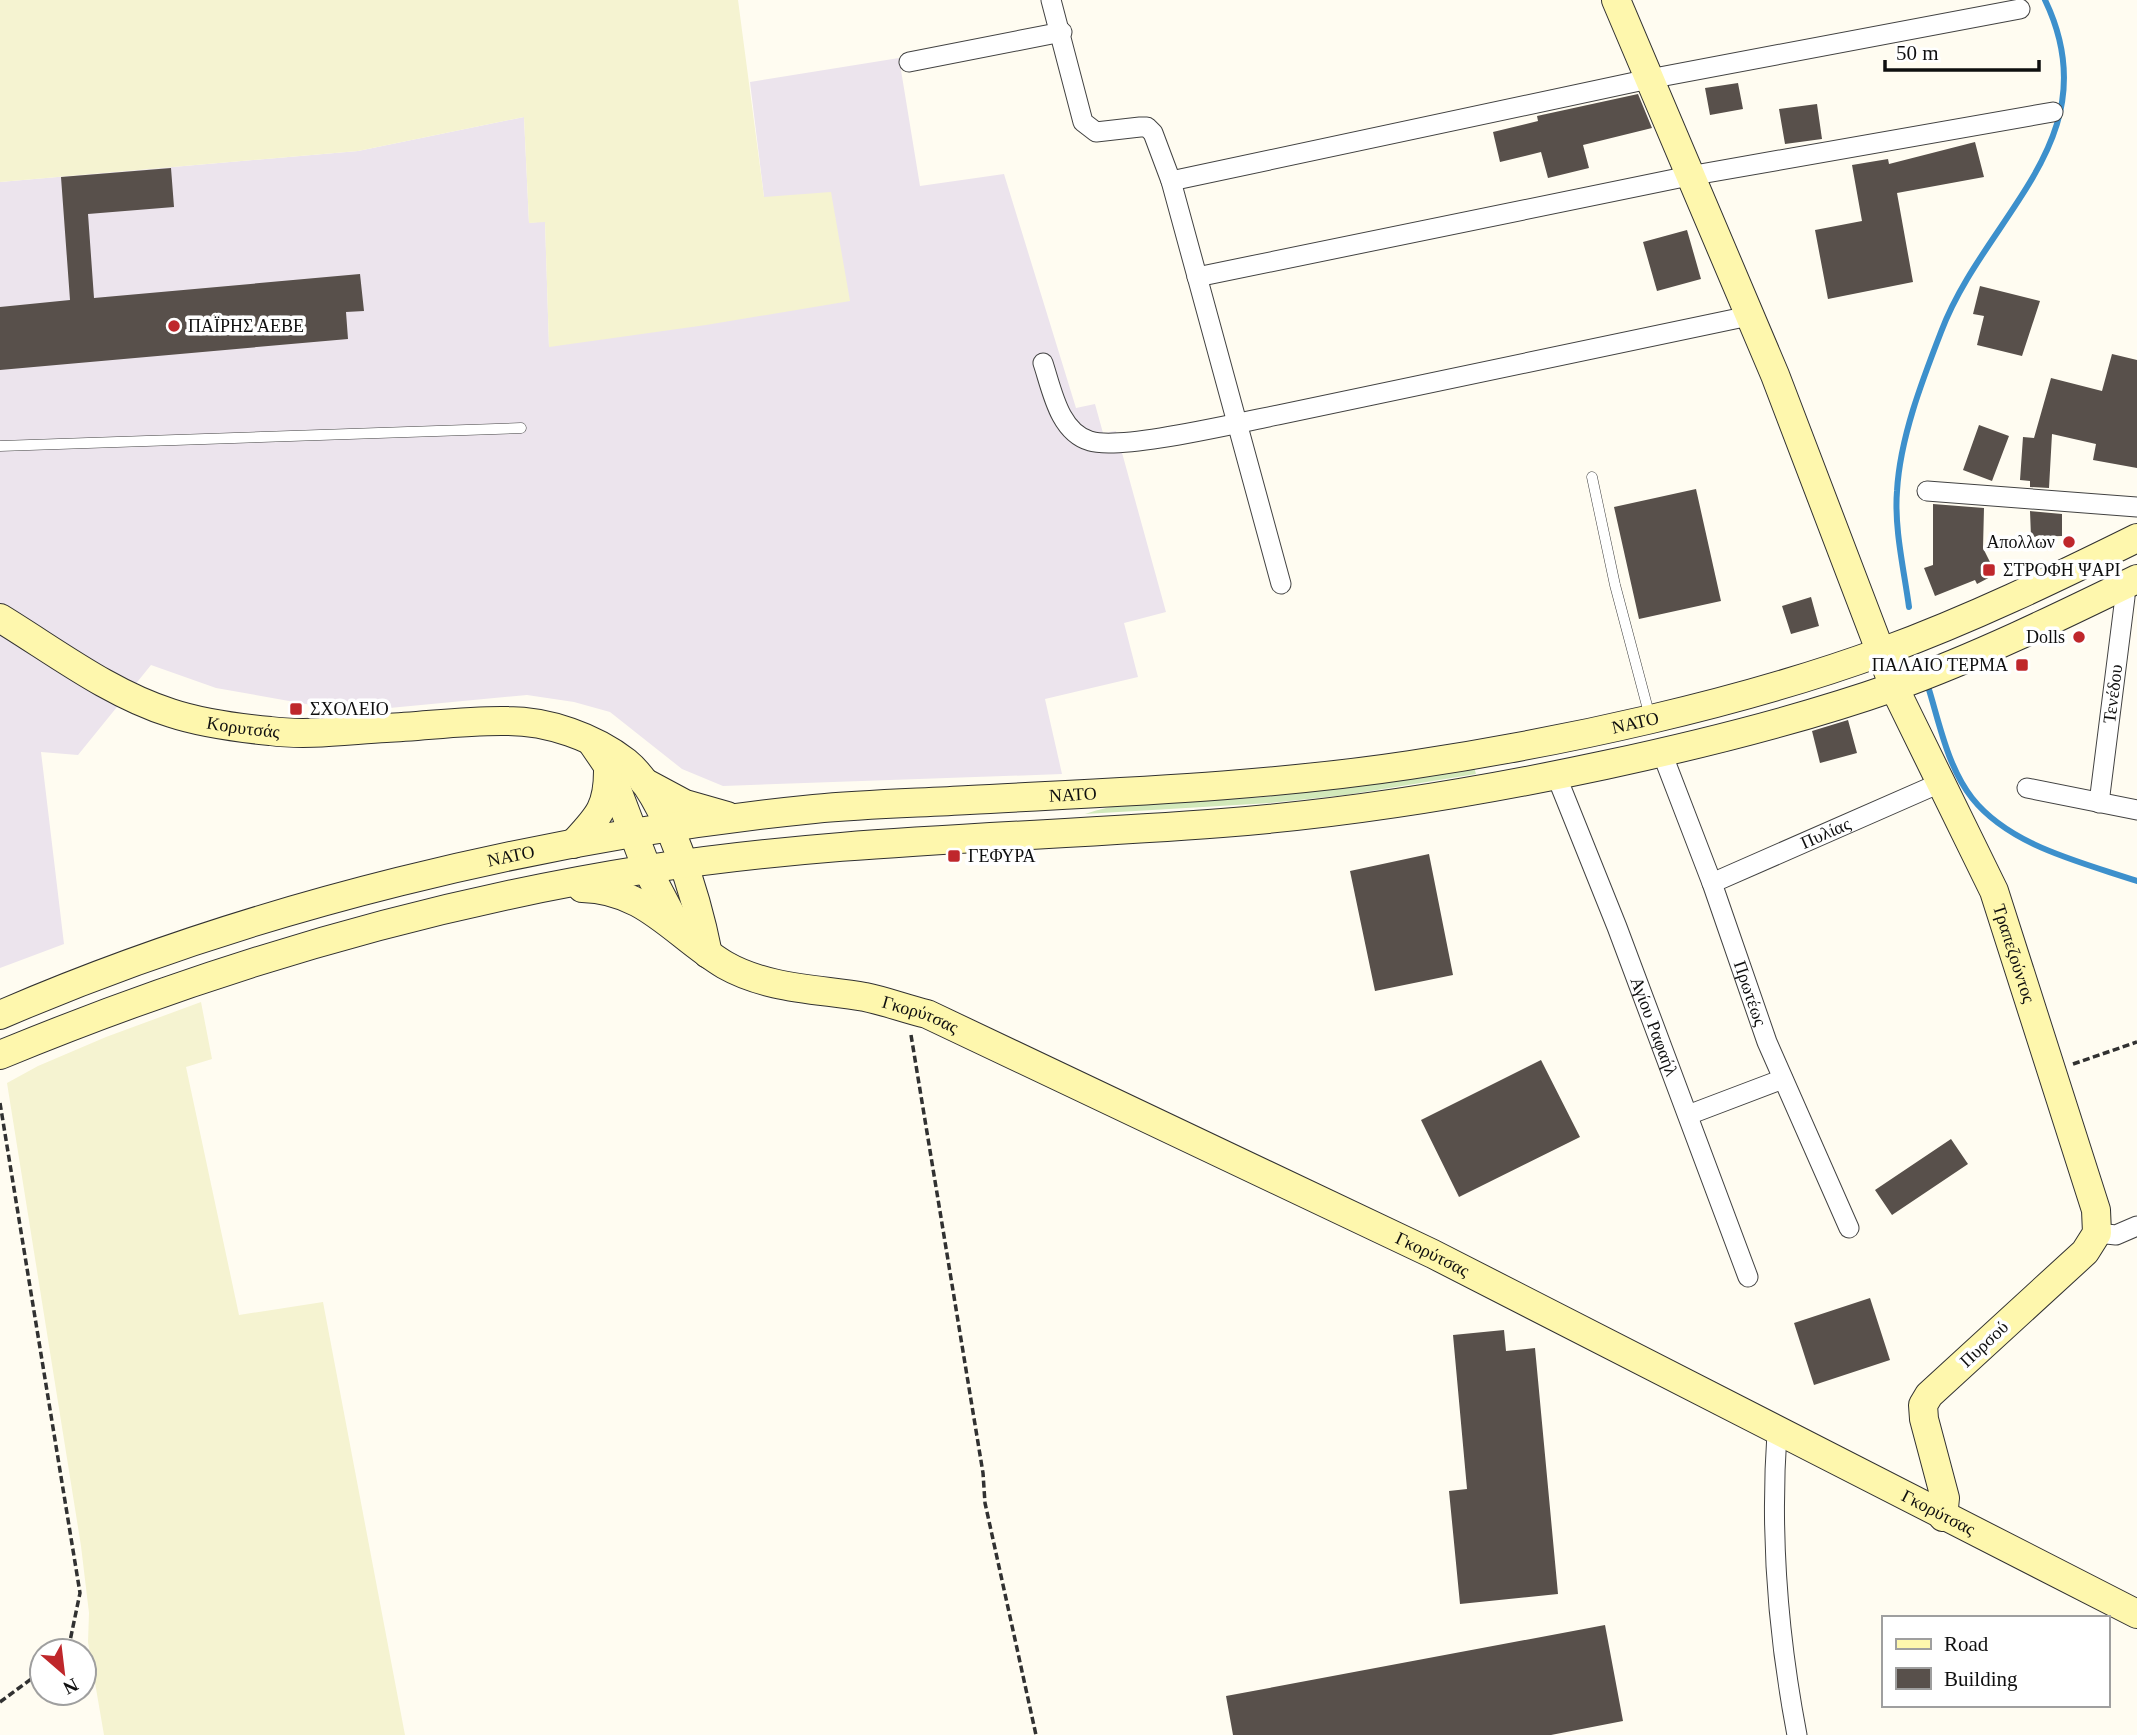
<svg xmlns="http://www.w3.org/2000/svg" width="2137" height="1735" viewBox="0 0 2137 1735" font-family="Georgia,serif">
  <rect width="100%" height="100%" fill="#fffcf1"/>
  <path fill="#ece4ed" d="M899 58 920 186 1004 174 1076 408 1095 404 1103 433 1116 431 1166 612 1124 623 1138 677 1045 699 1062 774 723 786 682 769 610 712 574 702 527 695 379 709H334L216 688 151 665 78 755 41 752 64 944 0 968V182L358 151 524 117 529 223 545 221 549 346 764 197 750 82Z"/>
  <path fill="#f5f3d1" d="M0 0H738L764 197 831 192 850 301 706 325 549 347 545 222 529 223 524 117 358 151 0 182Z
    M201 1002 212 1059 186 1067 239 1315 323 1302 405 1735H104L88 1642 89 1613 81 1546 7 1083 38 1066 106 1037Z"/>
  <path fill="#d2e9ba" d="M1474 767 1476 774 1346 795 1270 803 1085 814C1144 794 1211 803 1272 796 1339 789 1406 777 1474 767Z"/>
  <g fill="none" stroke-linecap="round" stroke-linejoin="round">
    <path stroke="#3d90cc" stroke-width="6" d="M1909 607C1904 570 1894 528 1897 491 1900 438 1922 381 1941 332 1985 215 2112 139 2045 0
      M1927 683C1939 721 1947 766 1972 798 2010 846 2081 862 2137 881"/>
  </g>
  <path fill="#58504b" d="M1738 83 1743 109 1710 115 1705 88Z
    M1638 94 1652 128 1583 145 1589 168 1548 178 1541 152 1500 162 1493 132 1538 121 1537 116Z
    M1817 104 1822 139 1785 144 1779 109Z
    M1975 142 1984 177 1897 193 1913 282 1828 299 1815 230 1862 221 1852 165 1888 159 1889 164Z
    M171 168 174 207 88 214 94 298 360 274 364 311 346 312 348 339 0 370V307L70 300 61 177Z
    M1687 230 1701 279 1657 291 1643 242Z
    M1980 286 2040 301 2022 356 1977 345 1984 316 1973 314Z
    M2112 354 2137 360V468L2093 460 2096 444 2052 434 2049 488 2030 487V481L2020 480 2023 437 2034 438 2051 378 2102 391Z
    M1979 425 2009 436 1992 481 1963 470Z
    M1696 489 1721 601 1639 619 1614 507Z
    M1933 504 1984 508 1983 548 1996 574 1977 584 1975 580 1935 596 1924 568 1933 565Z
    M2030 511 2062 514V536L2031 537Z
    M1811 597 1819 626 1791 634 1782 606Z
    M1848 720 1857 753 1820 763 1812 731Z
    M1429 854 1453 975 1375 991 1350 871Z
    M1541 1060 1580 1137 1459 1197 1421 1120Z
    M1951 1139 1968 1164 1892 1215 1875 1190Z
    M1870 1298 1890 1360 1814 1385 1794 1323Z
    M1504 1330 1506 1351 1535 1348 1558 1594 1460 1604 1449 1491 1467 1489 1453 1335Z
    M1605 1625 1623 1721 1551 1735H1233L1226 1696Z"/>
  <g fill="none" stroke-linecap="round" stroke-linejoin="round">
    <defs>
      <path id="lane" d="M0 446 521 428
        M1592 477 1615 585 1650 717"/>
      <g id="street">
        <path d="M1051 0 1083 122 1096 132 1140 127H1147L1153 133 1171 181 1281 584"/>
        <path d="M909 62 1062 32"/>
        <path d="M1171 181 1649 79 2020 9"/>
        <path d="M1197 277 1689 176 2053 112"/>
        <path d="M1043 363C1052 390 1059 432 1090 441 1121 451 1241 422 1278 415 1435 382 1592 349 1749 316"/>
        <path d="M1927 491 2137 507"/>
        <path id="s1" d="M1662 753 1712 883 1767 1042 1849 1228"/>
        <path id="s2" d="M1556 775 1617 927 1748 1277"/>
        <path d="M2027 788 2137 810"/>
        <path id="s3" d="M2099 803 2125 597 2122 586"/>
        <path id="s4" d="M1712 883 1940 783"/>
        <path d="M1688 1115 1783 1079"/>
        <path d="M2097 1233 2116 1235 2137 1226"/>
        <path d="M1777 1433C1770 1533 1778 1636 1797 1735"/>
      </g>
      <g id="secondary">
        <path id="s5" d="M1616 0 1775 375 1894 687 1994 891 2096 1210 2097 1233 2085 1252 1929 1395 1923 1405 1924 1419 1945 1498 1943 1517"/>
        <path id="s6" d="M0 618C54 651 110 694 171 713 201 723 239 728 270 731 308 736 349 730 386 728 427 726 468 720 508 721 548 721 594 737 626 762 668 796 698 903 708 954"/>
        <path d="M593 744 608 766 647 869 677 926"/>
        <path d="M644 782 685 804 727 816"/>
        <path d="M573 844C598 817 608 808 608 771"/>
        <path id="s7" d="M582 888C645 889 675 935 725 965 767 989 818 989 865 997 885 1001 906 1009 927 1014L1433 1254 2137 1614"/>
        <path id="s8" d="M0 1015C249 907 544 836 814 809 865 804 917 803 969 800 1116 792 1264 787 1410 765 1564 742 1739 704 1884 651 1971 619 2054 579 2137 538"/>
        <path d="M0 1055C208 969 426 904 648 869 839 839 1030 838 1222 823 1351 813 1479 792 1605 765 1703 744 1800 720 1894 687 1977 657 2057 618 2137 579"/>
      </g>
    </defs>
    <use href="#lane" stroke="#424242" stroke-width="11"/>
    <use href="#street" stroke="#424242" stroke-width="21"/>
    <use href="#secondary" stroke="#313131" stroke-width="30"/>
    <path stroke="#313131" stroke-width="3.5" stroke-dasharray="7 3.5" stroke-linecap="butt" d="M911 1035 983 1473 985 1503 1036 1735
      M2073 1064 2137 1042
      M0 1103 80 1593 70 1641 61 1651
      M0 1702 42 1671"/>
    <use href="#lane" stroke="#fff" stroke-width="10"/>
    <use href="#street" stroke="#fff" stroke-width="19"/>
    <use href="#secondary" stroke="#fef7ad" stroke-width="28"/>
  </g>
  <g fill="#bf272b" stroke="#fff" stroke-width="2.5">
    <circle cx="174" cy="326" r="7"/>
    <circle cx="2069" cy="542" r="7"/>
    <rect x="1982" y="563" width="14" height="14" rx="3.5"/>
    <circle cx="2079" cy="637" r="7"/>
    <rect x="2015" y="658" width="14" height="14" rx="3.5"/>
    <rect x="289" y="702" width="14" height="14" rx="3.5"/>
    <rect x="947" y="849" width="14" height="14" rx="3.5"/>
  </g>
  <g text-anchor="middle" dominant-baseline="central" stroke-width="7" stroke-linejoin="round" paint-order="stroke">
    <g font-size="18" fill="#0f0f0f" stroke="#fff" text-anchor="start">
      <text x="188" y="326">ΠΑΪΡΗΣ ΑΕΒΕ</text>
      <text x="2055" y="542" text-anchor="end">Απολλων</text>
      <text x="2003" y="570">ΣΤΡΟΦΗ ΨΑΡΙ</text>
      <text x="2065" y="637" text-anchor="end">Dolls</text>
      <text x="2008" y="665" text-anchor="end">ΠΑΛΑΙΟ ΤΕΡΜΑ</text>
      <text x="310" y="709">ΣΧΟΛΕΙΟ</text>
      <text x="968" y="856">ΓΕΦΥΡΑ</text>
    </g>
    <g font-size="18" fill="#0f0f0f" stroke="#fff">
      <text stroke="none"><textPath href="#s3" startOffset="110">Τενέδου</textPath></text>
      <text stroke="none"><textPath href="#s8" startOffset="1670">ΝΑΤΟ</textPath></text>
      <text stroke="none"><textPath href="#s6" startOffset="270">Κορυτσάς</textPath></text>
      <text stroke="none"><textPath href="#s8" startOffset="1102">ΝΑΤΟ</textPath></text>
      <text stroke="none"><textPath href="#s4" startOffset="124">Πυλίας</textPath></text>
      <text stroke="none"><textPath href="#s8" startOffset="536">ΝΑΤΟ</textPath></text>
      <text stroke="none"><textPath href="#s5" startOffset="1034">Τραπεζούντος</textPath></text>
      <text stroke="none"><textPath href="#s1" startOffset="256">Πρωτέως</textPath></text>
      <text stroke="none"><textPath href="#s7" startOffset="368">Γκορύτσας</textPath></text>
      <text stroke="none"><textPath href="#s2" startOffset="270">Αγίου Ραφαήλ</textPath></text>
      <text stroke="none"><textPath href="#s7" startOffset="934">Γκορύτσας</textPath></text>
      <text transform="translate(1984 1344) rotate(-43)">Πυρσού</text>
      <text stroke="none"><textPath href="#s7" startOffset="1502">Γκορύτσας</textPath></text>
    </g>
  </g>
  <rect x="1882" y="1616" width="228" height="91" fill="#ffffff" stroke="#9f9f9f" stroke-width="2"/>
  <rect x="1896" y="1639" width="35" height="10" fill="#fef7ad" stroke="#9f9f9f" stroke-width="2"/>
  <text x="1944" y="1651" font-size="21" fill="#0f0f0f">Road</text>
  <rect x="1896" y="1668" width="35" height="21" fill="#58504b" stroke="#9f9f9f" stroke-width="2"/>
  <text x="1944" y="1686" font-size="21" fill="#0f0f0f">Building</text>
  <g transform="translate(63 1672) rotate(152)"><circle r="33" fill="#ffffff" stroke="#9f9f9f" stroke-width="2"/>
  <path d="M0-5L12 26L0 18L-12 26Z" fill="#bf272b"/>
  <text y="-10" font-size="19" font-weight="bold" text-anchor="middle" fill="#0f0f0f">N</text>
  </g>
  <path d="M1885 60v10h154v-10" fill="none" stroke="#0f0f0f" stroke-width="3.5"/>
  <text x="1896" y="60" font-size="21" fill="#0f0f0f" stroke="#ffffff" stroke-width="5" paint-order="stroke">50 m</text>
</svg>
